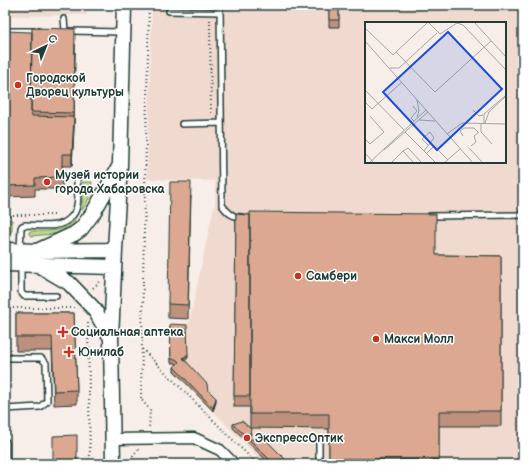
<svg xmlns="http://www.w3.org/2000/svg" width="528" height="469" viewBox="0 0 528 469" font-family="'Balsamiq Sans',sans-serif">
  <rect width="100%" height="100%" fill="#f8eee9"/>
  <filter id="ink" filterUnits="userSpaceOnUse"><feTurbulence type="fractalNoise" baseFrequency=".025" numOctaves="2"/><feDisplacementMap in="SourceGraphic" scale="8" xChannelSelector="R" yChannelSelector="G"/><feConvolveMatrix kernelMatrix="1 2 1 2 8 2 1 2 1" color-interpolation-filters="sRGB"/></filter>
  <g filter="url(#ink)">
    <path fill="#f0d9cf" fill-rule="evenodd" d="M5 5H86L87 15 5 16Z
      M152 5H523V464H265L176 373 174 363 175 325 189 323 215 202V181L147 179ZM366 23H505V162H366Z"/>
    <path fill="#bdd68d" stroke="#6e8a60" d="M82 182H92C91 192 89 202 82 210Z
      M5 220H12V231L8 236H5Z
      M74 221 78 224 65 233 31 236 29 234V232L31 231C48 231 60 233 74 221Z"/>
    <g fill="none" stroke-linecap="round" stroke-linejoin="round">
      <defs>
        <path id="service" d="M220 5 221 102 222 205C228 213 232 217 242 217
          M169 11 220 12
          M64 19 65 31
          M5 31H38
          M70 31 122 32
          M182 124 221 123
          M430 216 523 215
          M20 250 21 228 22 226 25 225C33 225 48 227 56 225 66 224 76 215 77 205 79 197 77 188 77 180
          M21 265V292L24 296H56
          M5 358H41L46 363 47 401 40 407 5 409
          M5 442H6V464
          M319 442V464"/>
        <path id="minor" d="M113 439 194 438 220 450 234 464"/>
        <path id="secondary" d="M5 250 37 251 115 250
          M37 251 74 234 81 229 93 213 119 167
          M5 264 114 267
          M38 265 69 283 94 309 111 338
          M113 464 111 338 115 250 120 165 124 5"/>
      </defs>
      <use href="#service" stroke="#1f3d34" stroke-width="8"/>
      <use href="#minor" stroke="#1f3d34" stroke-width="13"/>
      <use href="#secondary" stroke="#1f3d34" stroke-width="17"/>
      <path stroke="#1f3d34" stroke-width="2" stroke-dasharray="1 3" stroke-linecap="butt" d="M149 5 143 280 141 399 150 410 149 429
        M210 20 211 115
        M5 215H56
        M93 288 101 281
        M5 308H76
        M88 323 90 464
        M142 349 257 464
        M133 464V455L139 449"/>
      <use href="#service" stroke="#fff" stroke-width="5"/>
      <use href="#minor" stroke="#fff" stroke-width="10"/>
      <use href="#secondary" stroke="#fff" stroke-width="14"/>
    </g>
    <path fill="#be907d" stroke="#1f3d34" d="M329 5H339V27H329Z
      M5 31 75 44 74 128 72 166H62V189H35V196L5 197Z
      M191 196 188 319 168 318V304Z
      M236 214 250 215 436 255 501 256V426H439V464H329V429L250 428V407H234Z
      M5 312 8 337V351H5Z
      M16 313H74L77 390V404L54 405 52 351H16Z
      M170 324 188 358 185 360 216 402 213 411 174 371V367L177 364 176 363H171Z
      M233 424 251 433 250 439 290 464H270L233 428Z"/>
    <path fill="#9b7666" stroke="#1f3d34" d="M75 44 74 128 72 166V154Z
      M188 354V358L183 362V358Z
      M216 398V402L213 411V408Z"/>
    <path fill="#dda891" stroke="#1f3d34" d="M329 5H339V20H329Z
      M32 28 75 29 74 113 31 112Z
      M5 31 32 32 31 116 74 117 72 154H62V177L35 178V185L5 186Z
      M170 182H191L188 305 168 304Z
      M250 212 436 214V255L501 256V411H439V459H329V414H250Z
      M236 214 250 215V396H234Z
      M5 312H7L8 337H5Z
      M16 313H74L77 390 54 391 52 337H16Z
      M170 324 187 325 188 354 183 358 207 384 208 391V390L216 398 213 408 174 367 179 362 176 359H171Z
      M242 421 251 429 249 439 233 424Z
      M77 435V464H53V436Z
      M249 439H265L290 464H274Z"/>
  </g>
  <g fill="#c8321e" stroke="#fff" stroke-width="1.5">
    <circle cx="18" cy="85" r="4"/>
    <circle cx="47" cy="182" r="4"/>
    <circle cx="298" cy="276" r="4"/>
    <path d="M61 326h4v4h4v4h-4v4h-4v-4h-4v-4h4z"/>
    <circle cx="376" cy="339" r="4"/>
    <path d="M67 346h4v4h4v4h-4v4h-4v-4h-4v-4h4z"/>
    <circle cx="247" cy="438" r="4"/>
  </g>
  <g text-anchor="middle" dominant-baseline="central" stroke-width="3" stroke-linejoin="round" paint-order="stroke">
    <g font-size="12" font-weight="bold" fill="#1f3d34" stroke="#fff" text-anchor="start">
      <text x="26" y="78">Городской<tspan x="26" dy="14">Дворец культуры</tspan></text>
      <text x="55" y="175">Музей истории<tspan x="55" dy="14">города Хабаровска</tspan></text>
      <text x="306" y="276">Самбери</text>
      <text x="71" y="332">Социальная аптека</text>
      <text x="384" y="339">Макси Молл</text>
      <text x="78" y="352">Юнилаб</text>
      <text x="255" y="438">ЭкспрессОптик</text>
    </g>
  </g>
  <g transform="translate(365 22)">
    <rect width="141" height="141" fill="#f8eee9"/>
    <path fill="none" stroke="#a1a7a1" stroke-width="1" d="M63 0 75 12 92 1 98 3 141 48M109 0 141 35M0 6 28 33 31 30 70 70 126 19M0 19 108 141M31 30 63 0M25 46H34L72 11M0 68 39 108M52 78 54 89 52 95M0 80 7 87 37 60M48 84 52 89 46 96 49 99M108 88 114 94 118 93M54 98 70 99M116 101V110L127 122M119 101V92L141 73M120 101 124 90 141 74M40 110 71 141M82 112 97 101 141 102M98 114 95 109 99 106H109L113 110M0 117 5 122 19 110 5 94M106 124 111 120 109 114 114 110M104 126 118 141M19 128 63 90M38 129 43 126 57 141M59 129 69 116 65 110 57 117 63 123M0 131 9 141M62 131 69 124 83 138M4 141 61 88M26 141 38 129 49 141M79 141 95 127"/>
    <path fill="#1d4ed8" fill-opacity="0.15" stroke="#1d4ed8" stroke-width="2" d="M83 10 137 67 72 128 18 70Z"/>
    <rect width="141" height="141" fill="none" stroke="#1f3d34" stroke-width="2"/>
  </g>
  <rect width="528" height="469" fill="none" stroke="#fff" stroke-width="20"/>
  <rect x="10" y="10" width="508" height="449" fill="none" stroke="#1f3d34" stroke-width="1.5" filter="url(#ink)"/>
  <g transform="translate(46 46) rotate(43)" stroke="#ffffff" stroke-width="3" paint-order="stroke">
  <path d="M0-3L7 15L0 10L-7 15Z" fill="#1f3d34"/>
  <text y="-6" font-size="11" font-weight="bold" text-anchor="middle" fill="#1f3d34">С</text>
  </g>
</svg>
